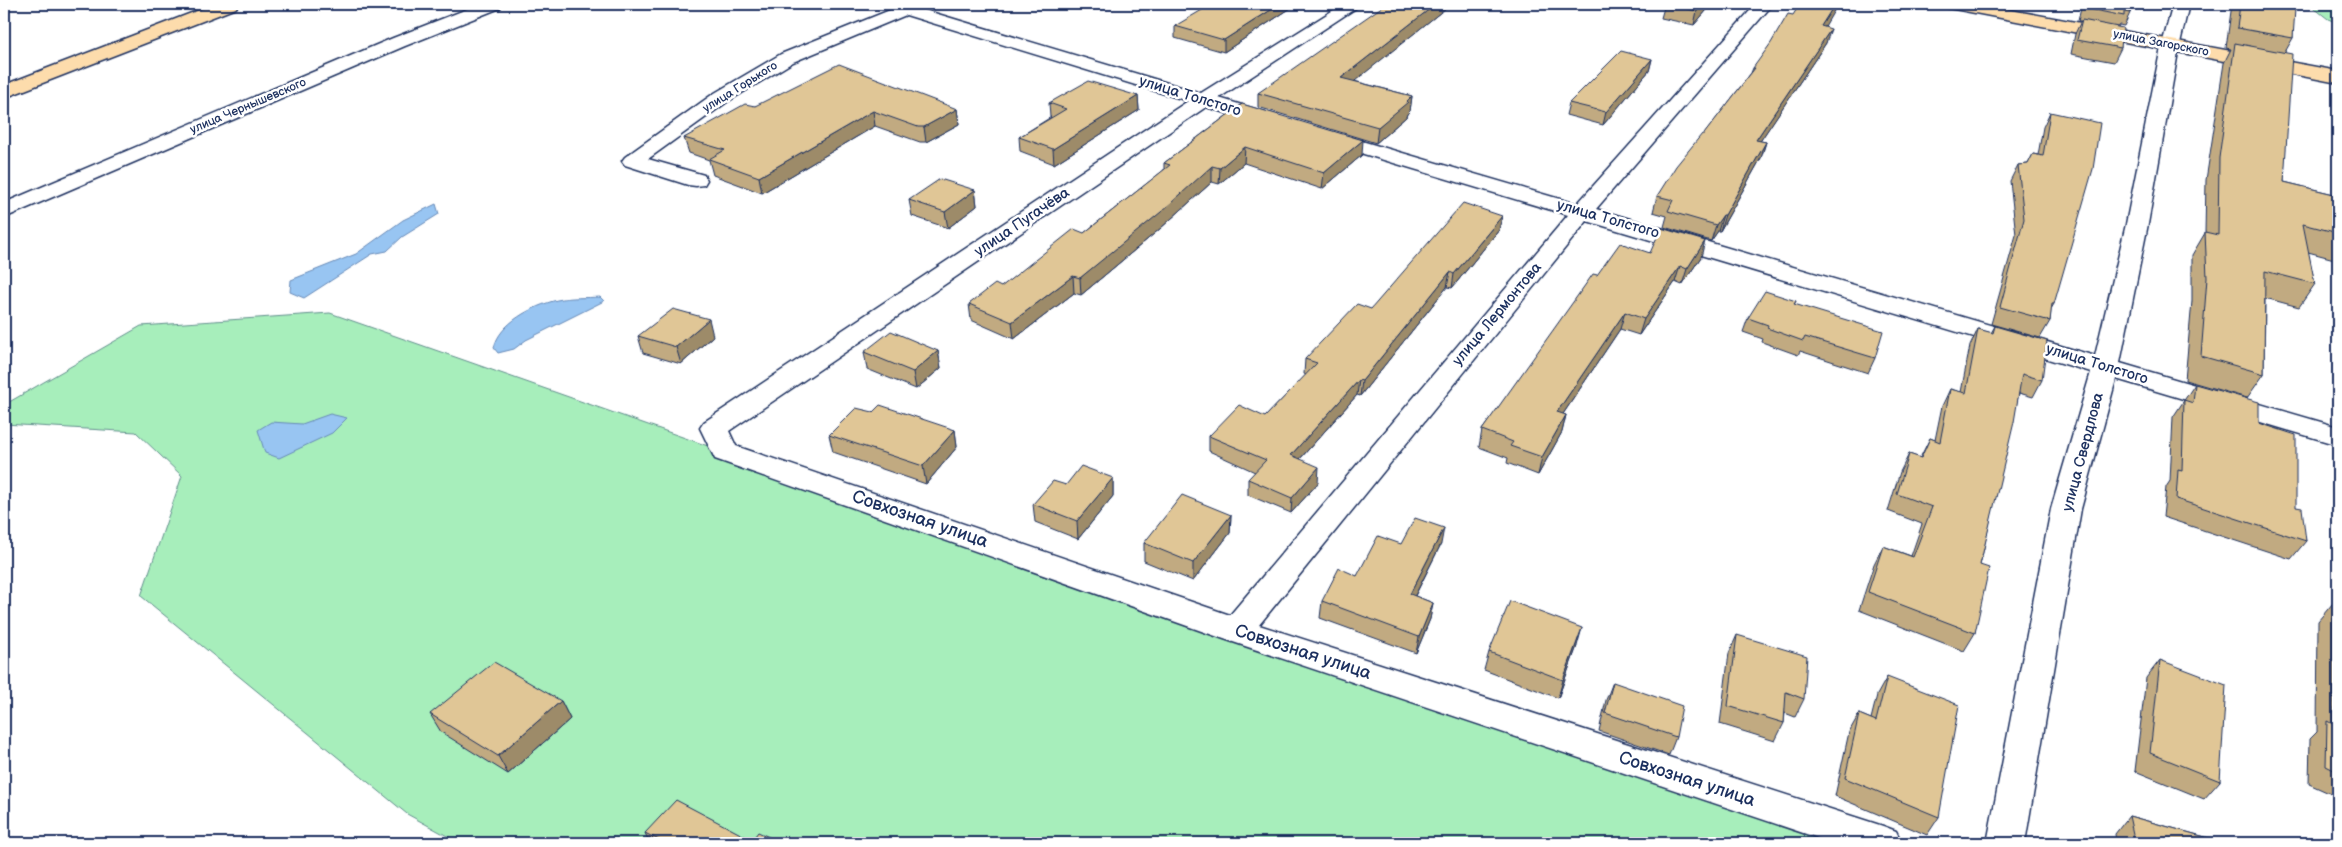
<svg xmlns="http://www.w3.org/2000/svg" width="2342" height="847" viewBox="0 0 2342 847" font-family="'Balsamiq Sans',sans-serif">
  <rect width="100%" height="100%" fill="#fff"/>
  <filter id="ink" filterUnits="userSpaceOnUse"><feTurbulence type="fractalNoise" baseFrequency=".02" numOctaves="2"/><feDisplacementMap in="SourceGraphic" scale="10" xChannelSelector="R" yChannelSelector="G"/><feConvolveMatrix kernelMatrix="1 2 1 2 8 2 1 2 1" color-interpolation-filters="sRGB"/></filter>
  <g filter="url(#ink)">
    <path fill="#a7eebb" stroke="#618e8c" d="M2309 4H2338V23L2328 19Z
      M330 313 725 452 1892 843H460L407 814 141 596 182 476 136 432 4 424V405L141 326Z"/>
    <path fill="#98c5f2" stroke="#6689b7" d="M436 204 439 214 402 237 387 251 372 254 304 298 290 292 291 280 356 254 403 220Z
      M600 297 604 301 526 340 514 349 498 353 494 348C499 323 533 306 557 300 571 297 586 298 600 297Z
      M330 414 347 418 332 433 279 458 265 453 258 430 271 422 302 424Z"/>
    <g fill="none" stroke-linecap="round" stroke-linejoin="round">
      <defs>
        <path id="minor" d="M480 4H502L500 8 405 46 4 218V203L393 38Z
          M905 4H927L921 9 1201 93 1343 4H1362L1219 98 1278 116 1281 120 1278 124 1271 126 1206 107 729 431 736 446 1230 615 1568 215 1320 141 1317 137 1320 133 1327 131 1334 133 1577 204 1756 4H1773L1596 209 2095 356 2126 224 2160 52 2173 4H2189L2178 52 2148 224 2120 363 2338 427V445L2116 379 2081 509 2025 843H1987L2051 509 2091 372 1587 221 1259 625 1883 826 1896 831 1902 843H1833L1224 639 715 459 700 428 704 422 1188 101 906 15 793 62 727 102 648 159 704 175 707 180 704 185 696 186 688 185 625 165 622 161 625 157 713 94 781 54Z"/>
        <path id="major" d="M215 4H238L236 8 4 98V85Z
          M1946 4H1979L2338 71V83L1954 9 1948 8Z"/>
      </defs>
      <use href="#minor" stroke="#1b2f5e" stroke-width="3"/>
      <use href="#major" stroke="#1b2f5e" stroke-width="3"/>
      <use href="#minor" fill="#fff" fill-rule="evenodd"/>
      <use href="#major" fill="#fddcac" fill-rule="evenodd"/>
    </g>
    <path fill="#c1aa81" stroke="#1b2f5e" d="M1297 4 1224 52 1175 38V26Z
      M1451 4 1354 81 1412 96 1410 111 1407 114 1406 117 1376 143 1258 107V93Z
      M1665 4H1712L1694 25 1661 18Z
      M2082 4H2132L2130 13 2124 26 2119 25 2118 27 2121 48 2114 62 2071 54 2075 34 2081 21H2078Z
      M2232 4H2291L2293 38 2285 52 2284 182 2338 195V260L2308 252 2315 284 2299 307 2265 298 2264 374 2247 398 2185 380 2192 301V255L2205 233 2206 180 2224 63 2231 49 2226 48Z
      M1824 27 1826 43 1760 141 1766 142 1761 158 1720 231H1718L1711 241 1664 227 1667 216 1653 212 1657 196 1751 73 1753 68Z
      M1652 59 1649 71 1603 125 1566 115 1569 103Z
      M1138 96 1139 110 1054 164 1020 151 1019 137 1051 117H1050L1049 103Z
      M1242 104 1362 155 1322 189 1244 163 1219 184 1212 182 1161 228 1081 295 1074 293 1014 339 971 320 969 304 1001 287 1084 233 1164 170V163Z
      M755 106 957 109 959 124 926 142H920L875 126 762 193 713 175 709 160 689 153 684 138Z
      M2050 112 2054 304 2051 309 2050 321 2040 338 1991 324 2016 235 2010 181 2018 165 2028 164 2033 154 2038 155 2043 127Z
      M975 190 977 206 948 228 912 216 909 200Z
      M1499 230 1452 288 1447 287 1360 396 1357 395 1300 459 1318 483 1291 513 1248 495V479L1255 472 1209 451V436L1265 417 1306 375 1304 374 1305 359 1371 309Z
      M1650 253 1701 257 1682 285 1675 282 1639 335 1620 329 1563 414 1566 415 1562 432 1538 475 1507 463 1508 458 1479 447 1482 430 1597 275Z
      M1796 301 1794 305 1875 358 1868 373 1800 351 1798 355 1762 342 1763 339 1743 332 1748 318Z
      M1995 326 2042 380 2033 397 2019 393 1980 565 1975 633 1964 651 1859 610 1874 564 1883 546 1911 556 1922 524 1888 511 1900 472 1909 454 1920 458 1930 438 1935 440 1942 406 1950 389 1961 392 1970 346 1978 329 1991 333Z
      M638 336H713L681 364 643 353Z
      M938 351 941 368 916 389 867 369 864 352Z
      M2195 384 2259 423 2296 507 2306 541 2291 559 2163 517 2166 487 2170 481 2173 417Z
      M873 412 955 430 957 447 926 484 833 452 829 435Z
      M1113 478V496L1078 539 1035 522 1033 504 1066 485Z
      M1231 515 1230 533 1193 581 1144 561V543Z
      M1401 544H1441L1415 596 1433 603 1430 619 1416 653 1320 618 1322 601Z
      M2333 603 2338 605V797L2309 784 2310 739 2317 732 2318 621Z
      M1737 635 1804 699 1795 717 1785 713 1784 723 1775 741 1720 724 1729 653Z
      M1577 646 1558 698 1484 670 1489 652Z
      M2160 660 2220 781 2204 799 2135 771 2146 678Z
      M1887 677 1939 817 1927 835 1835 796 1849 732 1859 714 1871 719 1877 695Z
      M1613 682 1676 737 1669 755 1599 731 1606 700Z
      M561 701 570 719 508 774 441 732 430 714Z
      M2129 816 2227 843H2116L2115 834Z
      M645 833 752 840 782 843H651L649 842Z"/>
    <path fill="#9d8b69" stroke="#1b2f5e" d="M1280 4H1297L1224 52V40Z
      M1436 4H1451L1340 93 1341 78Z
      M1704 4H1712L1694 25 1697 11Z
      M1835 4H1838L1817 40 1821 26Z
      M1831 29 1826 43 1751 155 1756 140Z
      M1652 59 1649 71 1603 125 1606 112Z
      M1138 96 1139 110 1054 164 1053 149Z
      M1412 96 1410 111 1407 114 1406 117 1376 143 1378 127Z
      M957 109 959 124 926 142 924 127Z
      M873 111 875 126 762 193 759 177Z
      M1363 140 1362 155 1322 189 1324 173Z
      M1766 142 1761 158 1720 231 1725 215Z
      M1245 147 1244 163 1219 184 1220 168Z
      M1212 166V182L1161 228 1081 295 1080 278Z
      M975 190 977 206 948 228 945 212Z
      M1723 215 1718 231 1711 241 1716 225Z
      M1502 216 1499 230 1452 288 1454 274Z
      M1705 241 1701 257 1682 285 1687 269Z
      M1680 266 1675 282 1639 335 1644 319Z
      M1450 272 1447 287 1360 396 1362 381Z
      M1073 276 1074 293 1014 339 1012 322Z
      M1625 312 1620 329 1553 429 1557 412Z
      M709 319 713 336 681 364 676 347Z
      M938 351 941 368 916 389 913 372Z
      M1359 380 1357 395 1290 470 1291 455Z
      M1566 415 1562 432 1538 475 1542 457Z
      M955 430 957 447 926 484 923 466Z
      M1319 467 1318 483 1291 513 1292 498Z
      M1113 478V496L1078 539 1077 521Z
      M1231 515 1230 533 1193 581V563Z
      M1444 528 1441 544 1407 611 1410 594Z
      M1433 603 1430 619 1416 653 1419 637Z
      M1582 628 1577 646 1558 698 1563 680Z
      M561 701 570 719 508 774 498 756Z"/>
    <path fill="#e0c696" stroke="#1b2f5e" d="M1212 4H1280L1224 40 1175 26Z
      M1386 4H1436L1341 78 1412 96 1407 101 1408 102 1378 127 1258 93Z
      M1665 4H1704L1697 11Z
      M1800 4H1835L1821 26 1831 29 1756 140 1766 142 1725 215H1723L1716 225 1668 211 1673 200 1657 196 1676 166 1702 134H1704L1755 68H1753L1771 43 1788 14 1793 15Z
      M2085 4H2132L2130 13 2124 12V16L2084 8Z
      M2240 4H2291V9H2295L2293 38 2237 28Z
      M2082 20 2123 28 2121 48 2077 40Z
      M2235 43 2292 54 2284 182 2338 195V233L2303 224 2315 284 2265 271 2264 374 2201 356 2207 278 2205 232 2218 235 2219 158Z
      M1621 51 1652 59 1606 112 1569 103Z
      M839 64 957 109 924 127H918L873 111 759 177 709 159 725 150 684 138 745 104 755 106Z
      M1088 81 1138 96 1053 149 1019 137 1066 109 1049 103Z
      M1242 104 1363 140 1324 173 1245 147 1220 168 1212 166 1161 212 1080 278 1073 276 1012 322 969 304 995 284 1001 287 1074 229 1084 233 1170 165 1164 163Z
      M2050 112 2100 123 2093 169 2054 304H2052L2050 321 2000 307 2024 219 2018 165 2028 164 2033 154 2043 156Z
      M940 179 975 190 945 212 909 200Z
      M1463 203 1502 216 1454 274 1450 272 1362 381 1359 380 1291 455 1319 467 1292 498 1248 479 1266 460 1209 436 1239 405 1265 417 1317 363 1305 359 1357 304 1371 309Z
      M1661 228 1705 241 1687 269 1680 266 1644 319 1625 312 1557 412 1566 415 1542 457 1510 446 1513 442 1482 430 1593 274 1597 275 1620 243 1650 253Z
      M1765 291 1796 301 1794 304 1883 331 1875 358 1805 337 1803 341 1767 328 1768 325 1748 318Z
      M673 309 709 319 676 347 638 336Z
      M1995 326 2047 341 2042 380 2022 374 2014 422 1980 565 1989 568 1975 633 1868 592 1883 546 1913 557 1932 507 1897 494 1909 454 1921 458 1930 438 1940 442 1950 389 1966 393 1978 329 1993 333Z
      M891 331 938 351 913 372 864 352Z
      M2195 384 2259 402V423L2296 435V507L2302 508 2306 541 2176 499 2178 470 2182 471 2184 400 2193 403Z
      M880 405 955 430 923 466 829 435 856 408 873 412Z
      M1081 466 1113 478 1077 521 1033 504 1053 481 1066 485Z
      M1182 495 1231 515 1193 563 1144 543Z
      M1415 518 1444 528 1410 594 1433 603 1419 637 1322 601 1339 568 1357 576 1378 536 1401 544Z
      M1510 601 1582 628 1563 680 1489 652Z
      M2333 603 2338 605V772L2326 766 2327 721 2333 724Z
      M1737 635 1807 656 1804 699 1786 692 1784 723 1728 706Z
      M2160 660 2226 685 2220 781 2150 753Z
      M494 662 561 701 498 756 430 714Z
      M1887 677 1959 705 1939 817 1845 778 1859 714 1876 721Z
      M1613 682 1682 706 1676 737 1605 713Z
      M676 800 752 840 758 832 782 843H665L645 833Z
      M2129 816 2227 843H2135Z"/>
  </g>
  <g text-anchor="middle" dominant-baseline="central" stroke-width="5" stroke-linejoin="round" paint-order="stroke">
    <g font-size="12" fill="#1b2f5e" stroke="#fff">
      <text transform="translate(2161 43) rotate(11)">улица Загорского</text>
      <text transform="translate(740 87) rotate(-32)">улица Горького</text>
      <text transform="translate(248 106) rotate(-23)">улица Чернышевского</text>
    </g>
    <g font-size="15" fill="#1b2f5e" stroke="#fff">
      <text transform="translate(1190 96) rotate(17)">улица Толстого</text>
      <text transform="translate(1608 219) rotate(16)">улица Толстого</text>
      <text transform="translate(1022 222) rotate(-34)">улица Пугачёва</text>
      <text transform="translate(1497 314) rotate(-50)">улица Лермонтова</text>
      <text transform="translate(2097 364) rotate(17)">улица Толстого</text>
      <text transform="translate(2083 452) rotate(-75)">улица Свердлова</text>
    </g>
    <g font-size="18" fill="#1b2f5e" stroke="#fff">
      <text transform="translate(920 519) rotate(19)">Совхозная улица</text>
      <text transform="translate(1303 652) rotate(18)">Совхозная улица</text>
      <text transform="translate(1687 779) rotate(18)">Совхозная улица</text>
    </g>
  </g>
  <rect width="2342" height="847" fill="none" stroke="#fff" stroke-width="20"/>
  <rect x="10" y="10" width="2322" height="827" fill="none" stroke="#1b2f5e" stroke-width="2" filter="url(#ink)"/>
</svg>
